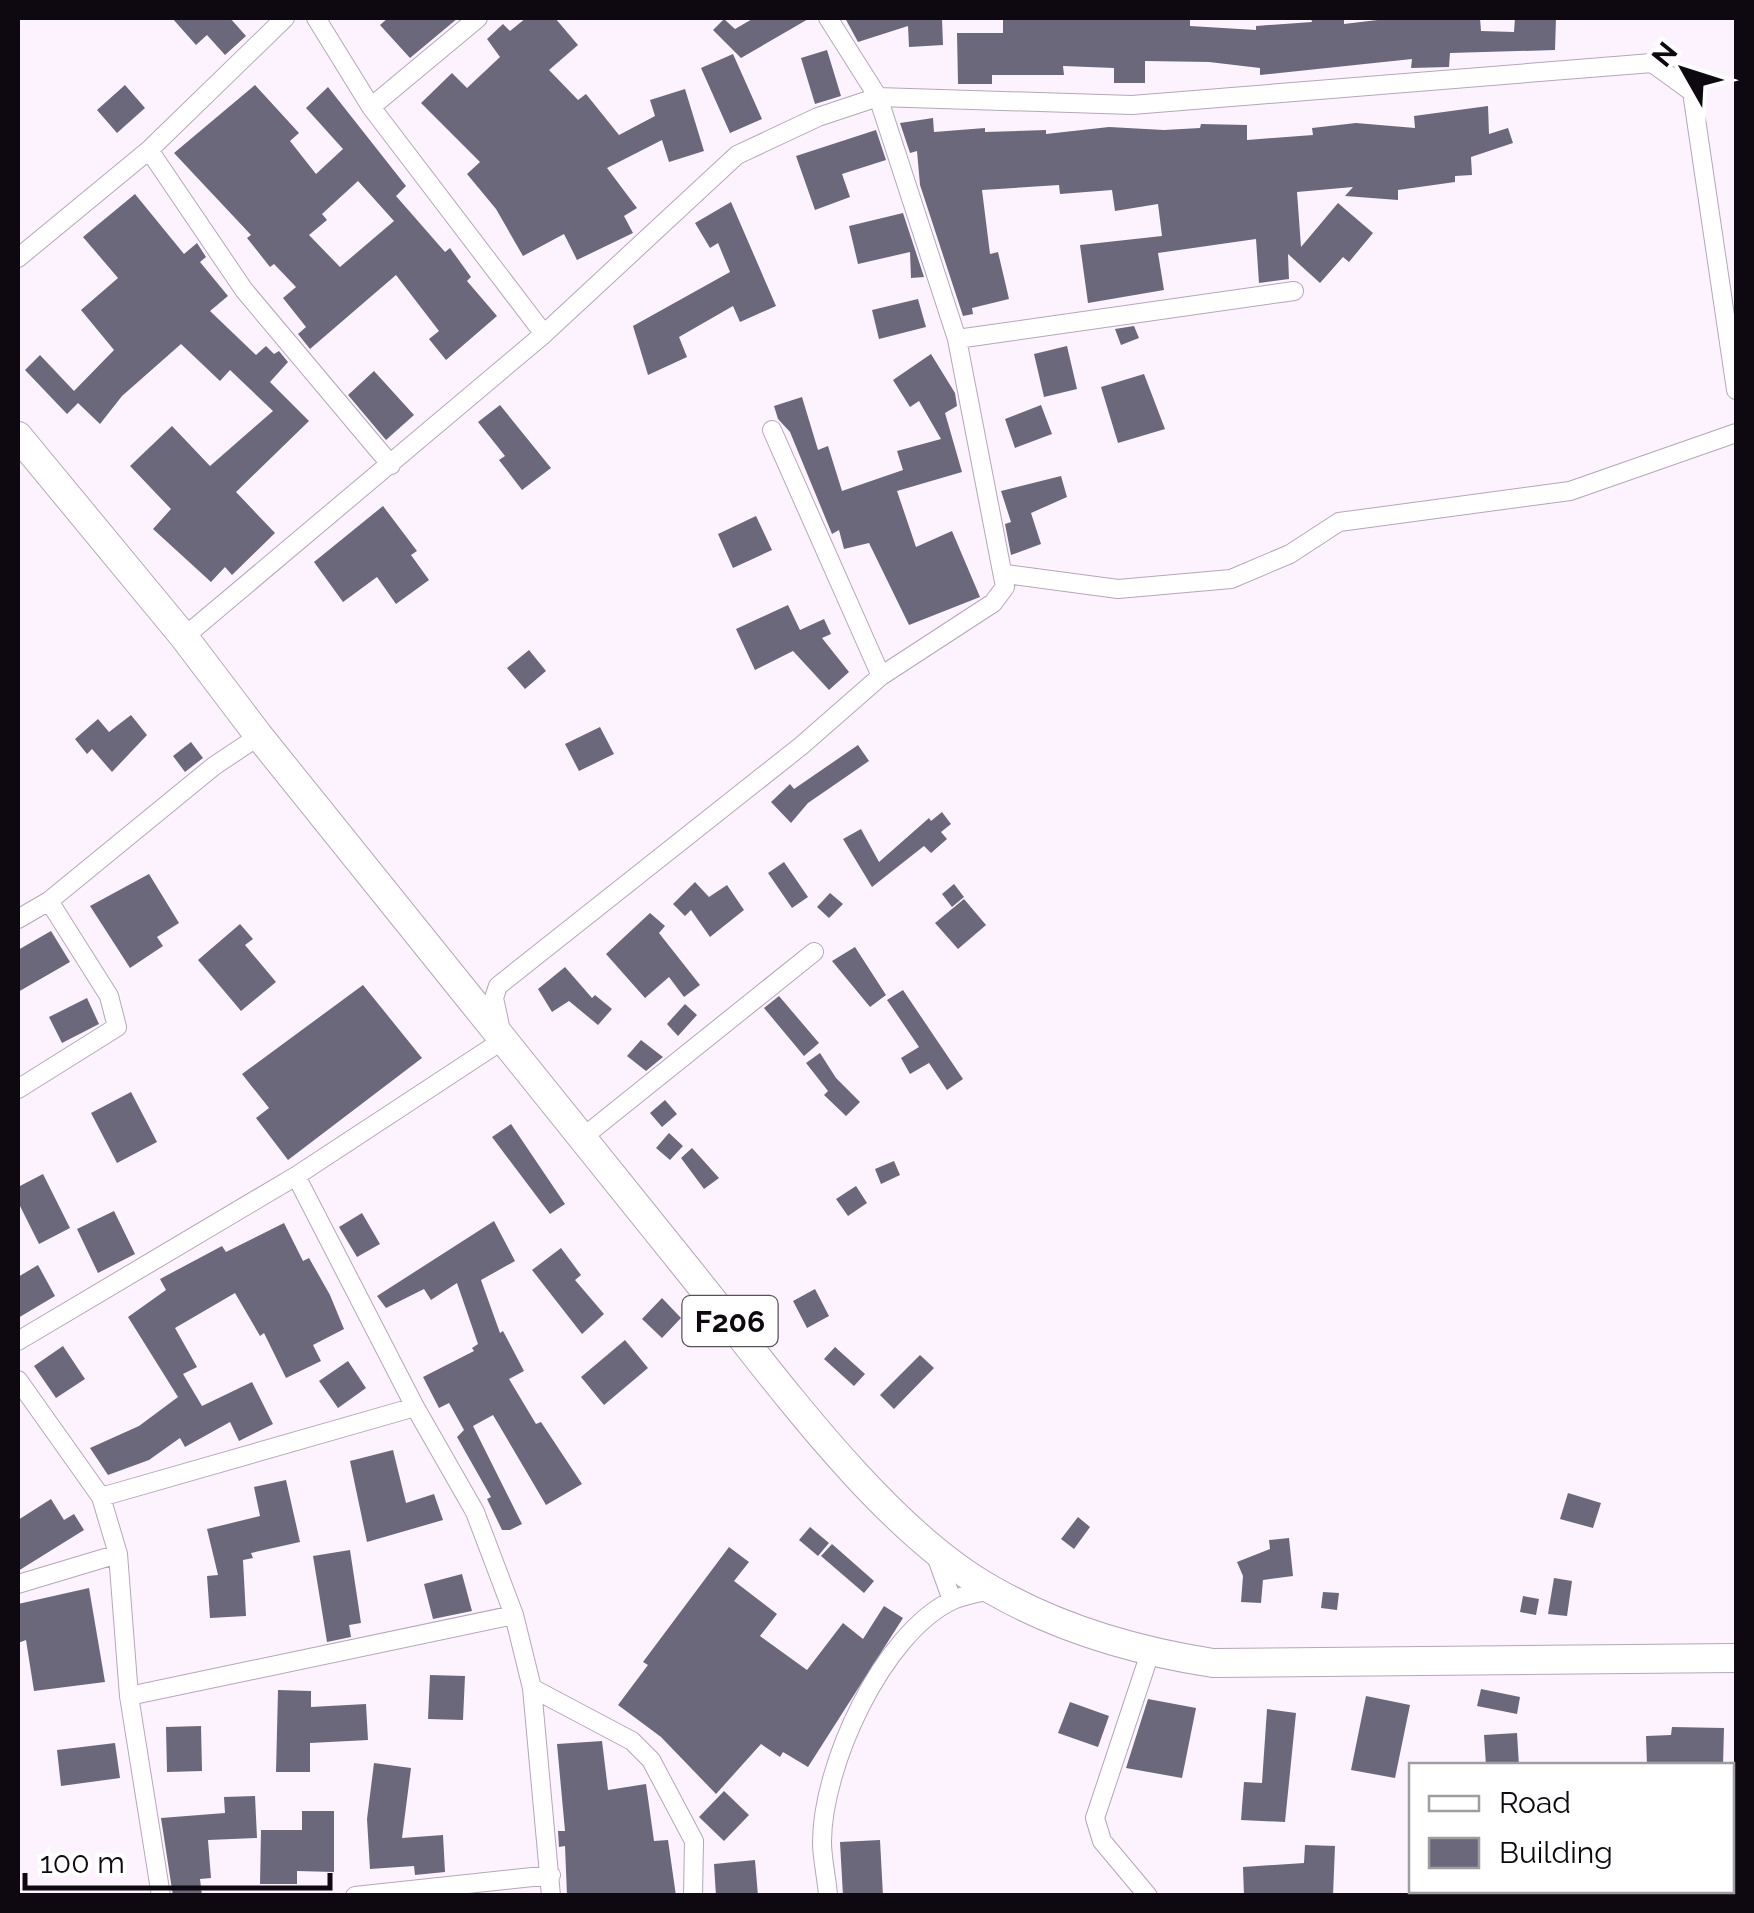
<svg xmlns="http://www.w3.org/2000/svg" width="1754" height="1913" viewBox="0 0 1754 1913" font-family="Raleway,sans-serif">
  <rect width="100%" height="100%" fill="#fcf3ff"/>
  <path fill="#6b687c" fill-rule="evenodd" d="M172 18H230L246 36 225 55 207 35 196 45Z
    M388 18H458L410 58 380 25Z
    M526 18H555L578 45 549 70 578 100 586 94 619 135 655 116 650 100 685 89 704 151 669 162 662 140 607 168 637 208 624 216 633 233 577 260 564 234 523 256 496 209 467 174 480 162 421 103 452 73 467 88 500 57 487 39 503 24 510 31Z
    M754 18H810L741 58 713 30 724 19 735 29Z
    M845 18H942L943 45 909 47 908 26 858 42Z
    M1003 18H1190V26L1256 30V26L1312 22 1311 18H1344V24L1394 18H1480L1481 31 1514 32 1515 18H1556L1555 50 1450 53 1449 67 1411 68 1412 59 1260 75V68L1209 62 1145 61V83H1114V68L1063 66 1064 75H992V84H958L957 33H1003Z
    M827 50 841 96 815 104 801 58Z
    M733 54 762 119 730 133 701 68Z
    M125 85 145 108 117 133 97 110Z
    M255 85 299 133 290 141 316 174 343 149 306 108 328 87 406 186 396 196 445 252 450 248 471 277 467 281 497 316 446 360 429 339 439 331 396 275 310 349 298 334 306 327 283 298 296 287 274 264 270 267 247 238 251 235 174 153ZM358 181 394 221 340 267 309 235 327 220 322 214Z
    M1488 106 1489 134 1508 128 1513 143 1471 157 1472 175 1455 176V182L1398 190V200L1345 196 1353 187 1297 192 1301 247 1338 203 1373 233 1349 262 1343 257 1320 283 1288 254 1289 279 1259 283 1256 239 1158 253 1164 290 1088 303 1080 245 1162 236 1158 204 1115 211 1112 190 1060 194 1059 185 982 190 990 254 998 252 1009 299 972 308 973 314 963 316 920 185 917 151 910 153 900 123 933 118 934 132 985 128V132L1046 130V134L1109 127 1164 130 1200 128 1201 124 1247 125V140L1313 135 1312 128 1356 123 1415 128 1414 116Z
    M876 130 886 160 842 174 850 197 815 210 796 156Z
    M135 194 184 254 197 243 206 257 200 262 228 296 210 311 256 355 266 346 274 354 279 351 288 362 270 382 309 421 236 492 275 533 232 575 225 567 211 582 153 529 171 509 130 466 172 426 210 466 273 411 230 370 220 381 181 344 122 396 100 424 78 403 67 414 25 370 40 355 74 391 114 350 81 310 118 278 83 237Z
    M731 202 776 306 740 322 733 306 679 337 687 357 648 375 633 326 730 272 718 243 710 248 695 223Z
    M903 213 924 277 911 278 910 252 858 264 849 226Z
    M918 299 926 327 879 339 872 310Z
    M1134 326 1139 338 1121 345 1115 329Z
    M1067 346 1077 389 1044 397 1034 354Z
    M931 354 955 393 957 406 945 413 962 472 897 491 916 547 952 531 980 597 909 625 869 543 844 549 839 530 832 534 790 432 778 419 774 406 802 397 818 450 828 446 842 491 903 470 897 451 941 439 919 401 910 407 893 380Z
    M374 371 414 415 386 440 348 395Z
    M1144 374 1165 429 1118 443 1101 387Z
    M500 405 551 468 522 490 499 460 505 456 478 422Z
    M1041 405 1052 434 1015 448 1005 419Z
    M1061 476 1067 497 1031 513 1041 544 1011 555 1005 524 1011 522 1001 491Z
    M383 506 417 551 411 555 429 580 396 604 377 577 343 602 314 562Z
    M756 516 772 550 733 568 718 534Z
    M788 605 800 630 824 619 831 634 822 638 849 672 829 690 793 651 755 670 736 629Z
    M529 650 546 671 525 689 507 668Z
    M131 715 147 735 112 772 92 749 87 754 75 739 98 719 109 732Z
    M600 727 614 754 579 771 565 744Z
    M191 742 203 758 185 772 173 756Z
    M858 745 869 761 808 803 791 823 771 802 790 784 794 789Z
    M942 812 951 824 941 832 947 839 931 853 924 846 872 887 843 839 861 829 879 862 929 818 931 821Z
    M784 862 808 897 792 908 768 873Z
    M149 874 179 923 157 937 163 946 130 968 90 906Z
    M695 882 709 897 727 885 744 910 710 937 691 910 685 916 673 904Z
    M954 884 964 897 952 907 942 894Z
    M830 893 843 904 829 918 817 907Z
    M964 899 986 925 958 949 935 923Z
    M650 913 665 926 659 933 700 985 684 997 669 977 645 998 606 954Z
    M240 924 253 939 245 945 276 982 241 1011 198 960Z
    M51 931 70 962 18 992V950Z
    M855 947 886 995 870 1007 832 961Z
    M565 967 592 998 595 995 612 1009 598 1025 569 1001 552 1012 538 989Z
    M363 985 422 1058 288 1160 256 1118 269 1108 242 1074Z
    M903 990 963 1079 947 1090 929 1063 910 1074 901 1058 919 1047 887 1000Z
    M779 996 819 1043 804 1056 764 1008Z
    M87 998 99 1024 62 1043 49 1017Z
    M685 1004 697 1015 678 1036 667 1024Z
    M641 1040 663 1057 646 1071 627 1056Z
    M820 1053 836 1078 860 1102 846 1116 824 1095 828 1091 806 1063Z
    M131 1092 157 1142 117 1163 91 1113Z
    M665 1100 677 1114 662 1127 650 1113Z
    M511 1124 565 1204 550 1214 492 1137Z
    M669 1133 683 1146 670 1160 656 1148Z
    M692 1148 719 1178 704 1189 681 1158Z
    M894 1161 900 1175 881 1184 875 1169Z
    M43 1174 70 1228 39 1244 18 1202V1187Z
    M856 1186 867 1203 848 1216 836 1199Z
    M114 1211 135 1254 98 1273 77 1229Z
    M362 1213 380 1244 357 1257 339 1227Z
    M494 1221 515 1261 481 1280 500 1333 503 1331 524 1371 509 1379 536 1424 541 1422 582 1484 546 1505 493 1415 473 1426 522 1524 510 1530H502L487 1499 491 1497 457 1437 464 1430 449 1403 439 1408 423 1377 474 1351 472 1348 478 1344 457 1283 431 1300 424 1289 386 1308 377 1296Z
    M284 1223 303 1261 309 1258 330 1295 344 1329 313 1345 321 1361 286 1378 264 1333 260 1336 235 1293 175 1328 197 1367 183 1374 202 1406 252 1382 273 1424 239 1441 230 1422 185 1447 180 1438 149 1460 108 1475 90 1448 139 1426 178 1397 128 1317 166 1290 160 1279 222 1246 226 1252Z
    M561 1248 581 1275 575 1280 604 1314 582 1334 532 1270Z
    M38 1265 55 1296 18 1318V1277Z
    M815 1289 829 1316 807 1328 793 1301Z
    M662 1298 681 1318 662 1338 642 1319Z
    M625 1340 648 1368 604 1405 581 1377Z
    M63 1346 85 1379 56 1398 34 1366Z
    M835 1347 865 1374 854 1386 824 1359Z
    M920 1355 934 1368 894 1409 880 1395Z
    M348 1361 366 1388 338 1408 319 1381Z
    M393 1450 406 1503 434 1494 443 1520 367 1542 350 1461Z
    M286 1480 300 1542 251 1553 253 1558 243 1560 246 1616 210 1618 207 1576 218 1575 207 1529 260 1516 254 1487Z
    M1568 1493 1601 1503 1593 1528 1560 1519Z
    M51 1499 64 1520 74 1514 84 1530 18 1571V1520Z
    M1078 1517 1090 1527 1074 1549 1061 1539Z
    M810 1527 829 1543 818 1556 799 1540Z
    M1289 1538 1293 1576 1263 1580 1261 1603 1241 1602 1243 1576 1237 1562 1270 1549 1269 1540Z
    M832 1544 874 1581 864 1593 821 1556Z
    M729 1547 749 1562 734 1581 777 1614 760 1636 807 1670 843 1623 863 1639 884 1606 903 1618 808 1767 783 1752 780 1757 761 1744 716 1794 661 1737 618 1705 648 1665 643 1662Z
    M350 1550 361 1623 349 1625 351 1637 327 1642 313 1556Z
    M462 1574 472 1611 433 1619 424 1584Z
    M1554 1578 1572 1581 1567 1616 1548 1614Z
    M89 1588 105 1682 34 1691 26 1640 18 1643V1604Z
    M1323 1592 1339 1593 1337 1610 1321 1608Z
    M1523 1596 1539 1599 1536 1615 1520 1612Z
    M430 1675 465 1676 463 1720 428 1719Z
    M1481 1689 1520 1697 1517 1714 1477 1706Z
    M278 1690 311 1691V1707L366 1704 368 1740 310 1743V1772H276Z
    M1366 1696 1410 1705 1395 1778 1351 1770Z
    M1148 1699 1196 1708 1182 1778 1126 1768Z
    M1070 1702 1109 1716 1098 1747 1058 1733Z
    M1267 1709 1296 1713 1285 1822 1241 1820 1244 1782 1262 1783Z
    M201 1726 202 1771 167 1772 166 1727Z
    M1672 1727 1724 1728 1723 1766H1647L1646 1736 1671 1735Z
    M1517 1733 1519 1766H1486L1484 1735Z
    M602 1741 608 1790 646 1784 654 1841 668 1840 676 1896H567L565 1846 559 1847 558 1831H565L557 1744Z
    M115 1743 120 1778 61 1786 57 1750Z
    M374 1763 411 1768 402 1838 443 1835 445 1872 415 1875 414 1866 370 1869 367 1819Z
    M724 1791 749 1815 724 1841 699 1817Z
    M255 1796 257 1838 208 1840 211 1878 200 1879 202 1896H173L161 1818 225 1813 224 1797Z
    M302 1811H334V1872L297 1871V1884H260L261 1830H302Z
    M880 1840 883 1896H843L840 1842Z
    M1305 1845 1335 1846 1333 1896H1244L1243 1867 1304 1863Z
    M755 1860 758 1896H716L714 1864Z"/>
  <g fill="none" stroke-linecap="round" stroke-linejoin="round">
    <defs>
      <path id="minor" d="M316 18 371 107 544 334
        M371 107 478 18
        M149 150 244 290 391 465
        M18 258 149 150 285 18
        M957 339 1294 291
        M772 430 881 676
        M1006 574 1118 589 1231 579 1290 554 1339 522 1570 491 1736 433
        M184 637 544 334 737 155 818 117 878 97 1132 105 1652 63 1692 92 1736 390
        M18 919 49 901
        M18 1089 117 1027 109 996 49 901 214 766 259 736
        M582 1138 814 952
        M296 1176 415 1407 475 1512 514 1615 532 1688 551 1896
        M18 1341 296 1176 503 1040 494 998 498 986 801 746 881 676 993 603 1005 587 957 339 878 97 828 18
        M18 1380 101 1497 118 1554 129 1696 161 1896
        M101 1497 415 1407
        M935 1553 952 1600
        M18 1584 118 1554
        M532 1688 632 1741 651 1760 694 1841 693 1896
        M129 1696 514 1615
        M355 1896 551 1875
        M828 1896C827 1878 822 1860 822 1842 822 1767 882 1633 953 1600 964 1595 978 1593 990 1590
        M1148 1896 1102 1841 1095 1818 1150 1653"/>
      <path id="primary" d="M18 436 184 637 259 736C401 913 544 1090 686 1267 767 1367 880 1528 992 1590 1060 1629 1136 1651 1213 1663L1736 1658"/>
    </defs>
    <use href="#minor" stroke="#b5a6b9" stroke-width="20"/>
    <use href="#primary" stroke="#b5a6b9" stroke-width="30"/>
    <use href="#minor" stroke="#fff" stroke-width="18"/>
    <use href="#primary" stroke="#fff" stroke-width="28"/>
  </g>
  <g text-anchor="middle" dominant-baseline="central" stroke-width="10" stroke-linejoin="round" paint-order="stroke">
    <rect fill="#fff" stroke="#565358" stroke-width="2.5" x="682.5" y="1296" width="95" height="50" rx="8"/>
    <g font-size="30" font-weight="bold" fill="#0e0910">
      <text x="730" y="1321">F206</text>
    </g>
  </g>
  <rect width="1754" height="1913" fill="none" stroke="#0e0910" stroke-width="40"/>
  <rect x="1409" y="1763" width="325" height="130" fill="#ffffff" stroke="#9f9d9f" stroke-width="2.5"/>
  <rect x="1429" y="1796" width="50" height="15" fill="#ffffff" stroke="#9f9d9f" stroke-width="2.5"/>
  <text x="1499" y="1813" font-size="30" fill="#0e0910">Road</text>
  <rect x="1429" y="1838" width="50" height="30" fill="#6b687c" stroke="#9f9d9f" stroke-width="2.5"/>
  <text x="1499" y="1863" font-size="30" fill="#0e0910">Building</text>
  <g transform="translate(1684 70) rotate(309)" stroke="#ffffff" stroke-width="8" paint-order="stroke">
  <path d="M0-8L18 38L0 25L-18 38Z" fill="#0e0910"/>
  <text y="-15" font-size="28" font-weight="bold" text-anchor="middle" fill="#0e0910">N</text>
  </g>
  <path d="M25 1873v15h305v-15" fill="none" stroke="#0e0910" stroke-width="5"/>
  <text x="40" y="1873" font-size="30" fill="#0e0910" stroke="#ffffff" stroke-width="8" paint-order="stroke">100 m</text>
</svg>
